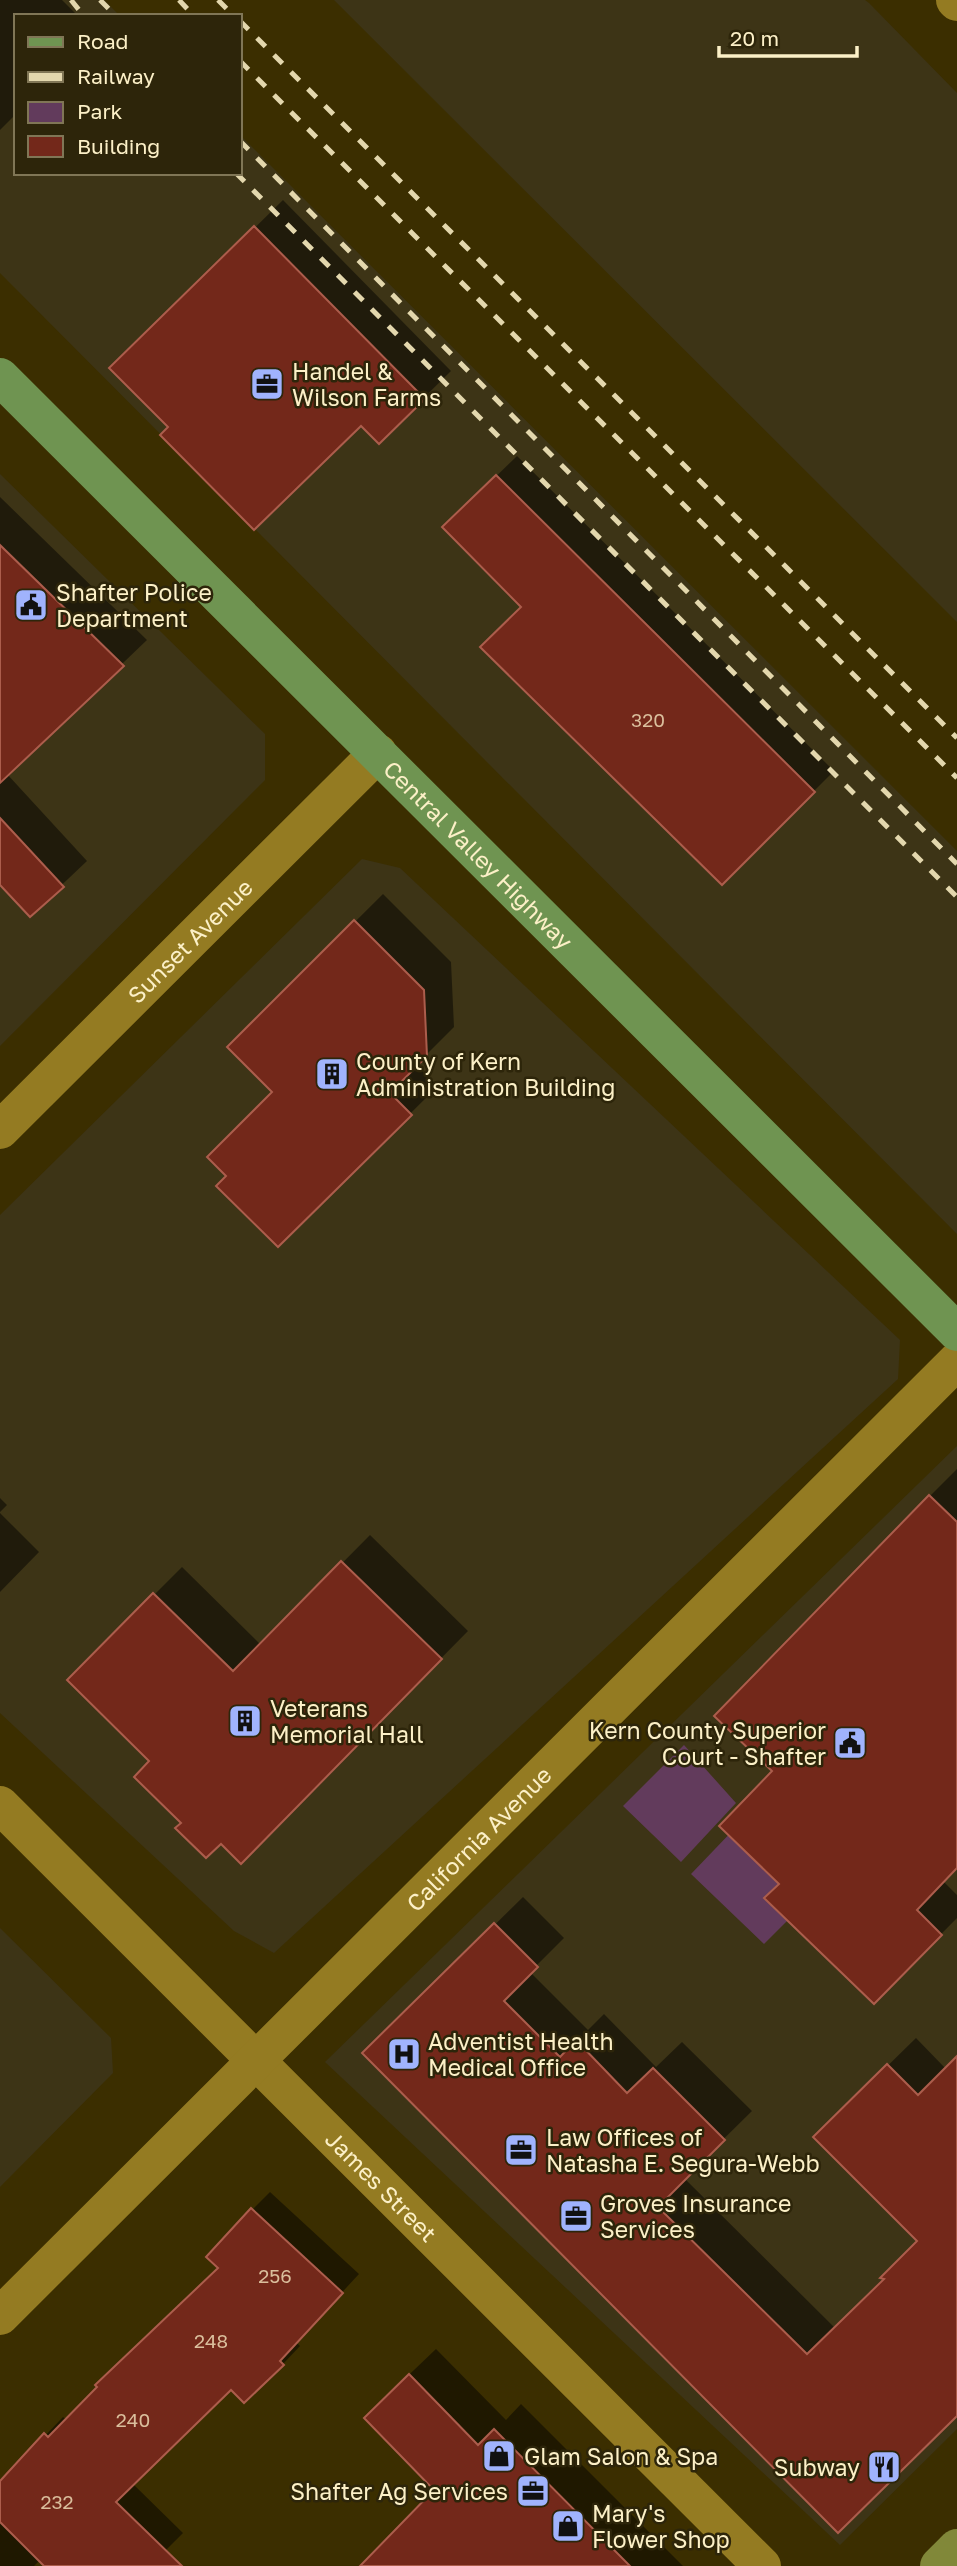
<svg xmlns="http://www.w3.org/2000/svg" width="957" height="2566" viewBox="0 0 957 2566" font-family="'Golos Text',sans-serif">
  <rect width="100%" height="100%" fill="#3b2e00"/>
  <path fill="#3d3416" d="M0 0H104L120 16H16V173H240V135L957 851V1234L0 273Z
    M334 0H865L869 3 957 93V622Z
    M0 474 265 734V780L0 1046Z
    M362 859 400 868 900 1340 898 1379 274 1953 234 1931 0 1713V1215Z
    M957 1446V2429L840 2545 325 2062Z
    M0 1928 111 2038 113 2073 0 2187Z"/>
  <path fill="#623b5c" d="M684 1745 736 1803 681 1862 623 1806Z
    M737 1826 798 1884 794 1914 764 1944 691 1874Z"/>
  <path fill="#0007" d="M0 0H62L78 16H16V114L0 130Z
    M283 200 451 371 379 442 361 423 170 427 112 368Z
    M517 456 834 771 722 883 523 607 444 527Z
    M0 497 147 640 7 774 87 861 30 915 0 882Z
    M383 894 451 962 454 1027 416 1065 438 1086 278 1245 229 1176 275 1092 229 1047Z
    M957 1469V1867L943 1881 957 1895V1918L874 2002 781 1884 774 1771 930 1496Z
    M0 1498 7 1505 0 1512Z
    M0 1513 39 1552 0 1592Z
    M370 1535 468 1631 241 1861 221 1842 183 1822 152 1761 69 1680 182 1567 261 1645Z
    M523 1897 564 1938 530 1972 588 2030 604 2014 656 2067 682 2042 752 2111 684 2178 835 2328 919 2241 815 2137 916 2038 946 2069 957 2058V2412L838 2531 365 2053Z
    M270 2192 359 2274 296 2342 300 2346 283 2364 231 2387 132 2483 183 2533 150 2566H46L40 2560 34 2566H0V2483L63 2417 67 2420 220 2267 252 2210Z
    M436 2349 506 2420 521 2404 683 2566H367L437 2490 392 2391Z"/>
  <path fill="#73281a" stroke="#ac5d4c" stroke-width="2" d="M254 226 425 399 379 444 361 426 254 530 160 435 168 427 109 368Z
    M496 475 815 792 722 885 480 647 521 607 442 527Z
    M0 545 124 666 0 783Z
    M0 818 64 887 30 917 0 885Z
    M354 920 424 990 427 1056 390 1093 412 1115 278 1247 216 1186 226 1176 207 1157 272 1092 227 1047Z
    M929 1495 957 1522V1868L917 1910 942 1935 874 2004 764 1898 779 1884 719 1826 772 1771 714 1716Z
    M341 1561 442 1659 241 1864 221 1844 206 1858 175 1828 181 1823 134 1777 149 1761 67 1680 153 1593 233 1671Z
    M494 1923 538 1967 504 2001 560 2057 576 2040 627 2093 653 2068 725 2140 658 2207 807 2354 884 2279 880 2278 917 2241 813 2137 887 2064 918 2095 957 2056V2416L838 2533 362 2053Z
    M251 2208 343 2293 280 2361 284 2365 244 2403 231 2390 116 2502 182 2566H44L0 2522V2481L44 2433 48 2437 97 2387 95 2385 218 2268 206 2257Z
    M409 2374 478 2445 494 2429 630 2566H360L434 2490 364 2418Z"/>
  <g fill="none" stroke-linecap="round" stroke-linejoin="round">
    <g stroke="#947b22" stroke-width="38">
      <path d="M955 0 957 2"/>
      <path id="s1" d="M0 1130 378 753"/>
      <path id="s2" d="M0 1805 762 2566"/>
      <path id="s3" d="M0 2316 957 1361"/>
    </g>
    <path stroke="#818839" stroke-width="38" d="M939 2566 957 2548"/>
    <path stroke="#6f9451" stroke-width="38" id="s4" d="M0 377 957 1332"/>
    <path stroke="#e3d7ad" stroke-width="5" stroke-dasharray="12 12" stroke-linecap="butt" d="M71 0 84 16
      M100 0 116 16
      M179 0 194 16
      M218 0 234 16
      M240 21 957 738
      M240 61 957 778
      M240 141 957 864
      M236 173 957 897"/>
  </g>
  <defs>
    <symbol id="office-square" viewBox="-11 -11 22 22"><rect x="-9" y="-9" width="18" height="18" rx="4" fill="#a0b3fd" stroke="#2d250a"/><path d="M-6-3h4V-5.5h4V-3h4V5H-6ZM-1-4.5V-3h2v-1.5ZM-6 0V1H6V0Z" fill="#111"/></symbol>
    <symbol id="civic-square" viewBox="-11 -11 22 22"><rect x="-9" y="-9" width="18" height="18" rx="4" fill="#a0b3fd" stroke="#2d250a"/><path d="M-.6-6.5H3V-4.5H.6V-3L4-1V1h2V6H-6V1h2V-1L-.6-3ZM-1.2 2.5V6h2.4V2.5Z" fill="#111"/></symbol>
    <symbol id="building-square" viewBox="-11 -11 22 22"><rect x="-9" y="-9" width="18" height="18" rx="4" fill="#a0b3fd" stroke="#2d250a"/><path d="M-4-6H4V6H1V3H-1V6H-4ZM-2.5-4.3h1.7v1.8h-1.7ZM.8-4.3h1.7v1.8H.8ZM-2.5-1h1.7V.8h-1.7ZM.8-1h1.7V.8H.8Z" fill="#111"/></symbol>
    <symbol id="hospital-square" viewBox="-11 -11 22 22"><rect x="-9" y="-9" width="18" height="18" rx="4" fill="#a0b3fd" stroke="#2d250a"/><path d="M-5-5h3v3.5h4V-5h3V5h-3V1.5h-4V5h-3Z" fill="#111"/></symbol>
    <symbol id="shop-square" viewBox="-11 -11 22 22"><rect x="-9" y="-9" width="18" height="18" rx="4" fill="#a0b3fd" stroke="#2d250a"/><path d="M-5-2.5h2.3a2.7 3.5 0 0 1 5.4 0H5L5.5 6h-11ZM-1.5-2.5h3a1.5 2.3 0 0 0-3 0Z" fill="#111"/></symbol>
    <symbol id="restaurant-square" viewBox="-11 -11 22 22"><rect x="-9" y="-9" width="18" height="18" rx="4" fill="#a0b3fd" stroke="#2d250a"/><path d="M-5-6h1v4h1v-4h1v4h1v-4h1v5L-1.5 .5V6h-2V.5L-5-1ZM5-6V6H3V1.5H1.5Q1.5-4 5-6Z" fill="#111"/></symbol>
  </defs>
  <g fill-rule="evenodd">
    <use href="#office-square" x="248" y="365" width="38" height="38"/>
    <use href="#civic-square" x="12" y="586" width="38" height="38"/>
    <use href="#building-square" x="313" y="1055" width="38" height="38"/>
    <use href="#building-square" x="226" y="1702" width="38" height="38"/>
    <use href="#civic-square" x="831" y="1724" width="38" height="38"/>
    <use href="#hospital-square" x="385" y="2035" width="38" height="38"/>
    <use href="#office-square" x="502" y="2131" width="38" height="38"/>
    <use href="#office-square" x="557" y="2197" width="38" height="38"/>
    <use href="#shop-square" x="480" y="2437" width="38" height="38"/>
    <use href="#restaurant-square" x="865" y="2448" width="38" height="38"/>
    <use href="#office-square" x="514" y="2472" width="38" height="38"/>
    <use href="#shop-square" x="549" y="2507" width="38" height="38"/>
  </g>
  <g text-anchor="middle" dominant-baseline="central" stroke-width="5" stroke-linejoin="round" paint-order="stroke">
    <g font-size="19" fill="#dabe9c">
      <text x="648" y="719">320</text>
      <text x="275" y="2275">256</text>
      <text x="211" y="2340">248</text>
      <text x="133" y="2419">240</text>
      <text x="57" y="2501">232</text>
    </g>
    <g font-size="23" fill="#fcf0c7" stroke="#2d250a" text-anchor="start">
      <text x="292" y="371">Handel &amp;<tspan x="292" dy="26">Wilson Farms</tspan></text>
      <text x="56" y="592">Shafter Police<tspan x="56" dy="26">Department</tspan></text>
      <text x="356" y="1061">County of Kern<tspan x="356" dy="26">Administration Building</tspan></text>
      <text x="270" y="1708">Veterans<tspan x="270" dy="26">Memorial Hall</tspan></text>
      <text x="826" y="1730" text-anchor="end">Kern County Superior<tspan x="826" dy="26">Court - Shafter</tspan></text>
      <text x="428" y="2041">Adventist Health<tspan x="428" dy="26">Medical Office</tspan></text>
      <text x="546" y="2137">Law Offices of<tspan x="546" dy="26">Natasha E. Segura-Webb</tspan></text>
      <text x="600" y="2203">Groves Insurance<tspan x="600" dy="26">Services</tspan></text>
      <text x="524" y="2456">Glam Salon &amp; Spa</text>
      <text x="860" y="2467" text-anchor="end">Subway</text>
      <text x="508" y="2491" text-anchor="end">Shafter Ag Services</text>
      <text x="592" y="2513">Mary's<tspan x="592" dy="26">Flower Shop</tspan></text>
    </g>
    <g font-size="23" fill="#fcf0c7" stroke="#2d250a">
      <text stroke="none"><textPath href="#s4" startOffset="676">Central Valley Highway</textPath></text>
      <text stroke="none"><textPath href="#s1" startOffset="268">Sunset Avenue</textPath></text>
      <text stroke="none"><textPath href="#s3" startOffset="676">California Avenue</textPath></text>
      <text stroke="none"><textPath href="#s2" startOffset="539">James Street</textPath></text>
    </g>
  </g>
  <rect x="14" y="14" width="228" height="161" fill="#2d250a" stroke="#807656" stroke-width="2"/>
  <rect x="28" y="37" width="35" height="10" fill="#6f9451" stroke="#807656" stroke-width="2"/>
  <text x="77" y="49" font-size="21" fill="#fcf0c7">Road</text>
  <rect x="28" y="72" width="35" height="10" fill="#e3d7ad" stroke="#807656" stroke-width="2"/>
  <text x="77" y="84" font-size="21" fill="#fcf0c7">Railway</text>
  <rect x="28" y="102" width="35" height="21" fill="#623b5c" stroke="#807656" stroke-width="2"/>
  <text x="77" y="119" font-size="21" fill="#fcf0c7">Park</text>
  <rect x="28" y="136" width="35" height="21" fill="#73281a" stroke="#807656" stroke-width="2"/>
  <text x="77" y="154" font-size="21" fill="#fcf0c7">Building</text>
  <path d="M719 46v10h138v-10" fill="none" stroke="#fcf0c7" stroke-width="3.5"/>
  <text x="730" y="46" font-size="21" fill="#fcf0c7" stroke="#2d250a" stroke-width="5" paint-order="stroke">20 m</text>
</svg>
